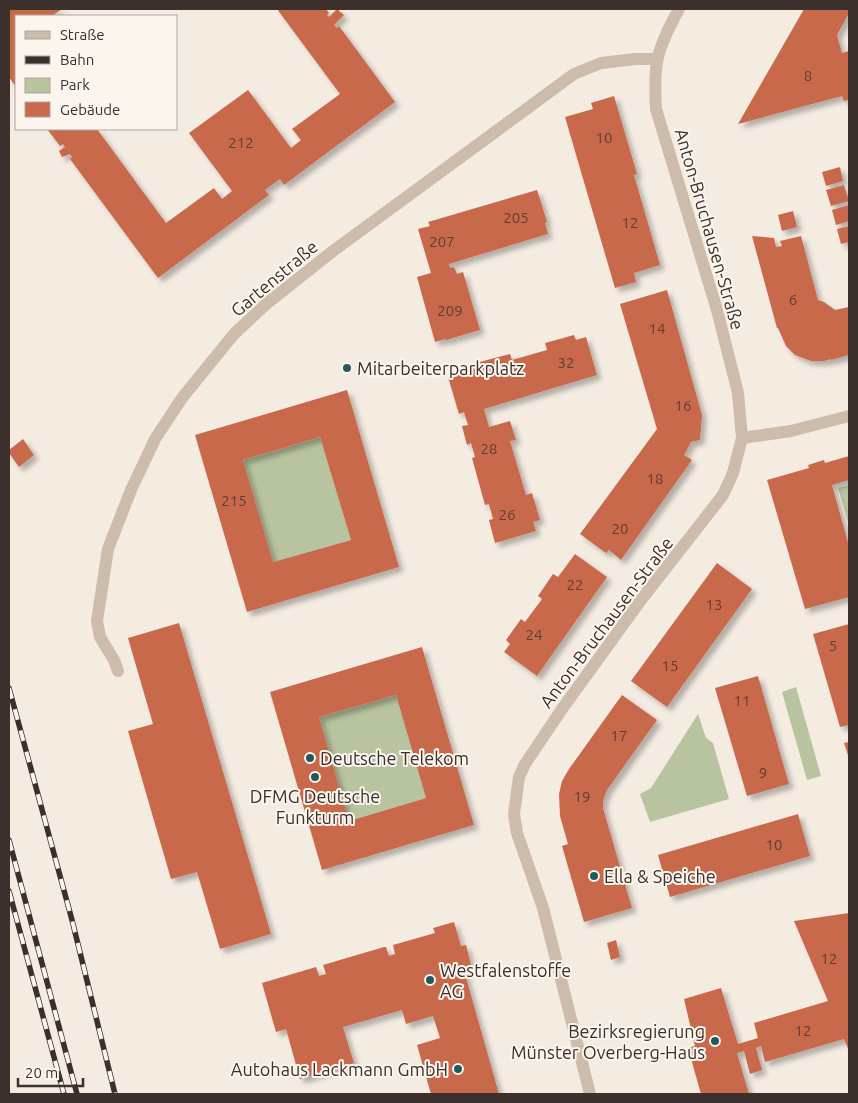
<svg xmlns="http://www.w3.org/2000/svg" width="858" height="1103" viewBox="0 0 858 1103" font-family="Ubuntu,sans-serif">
  <defs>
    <filter id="shadow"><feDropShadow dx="4.5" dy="4.5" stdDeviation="2.5" flood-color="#0004"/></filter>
  </defs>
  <rect width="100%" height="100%" fill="#f4ebe1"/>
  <path fill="#b8c4a0" d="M320 437 351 540 273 562 243 460Z
    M849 485V525L838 488Z
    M796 687 821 776 807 780 782 692Z
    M396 695 426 798 349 821 319 717Z
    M698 714 706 738 713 743 729 799 650 822 640 794 651 788Z"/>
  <path fill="#c8694b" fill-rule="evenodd" filter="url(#shadow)" d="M9 9H62L52 16H16V87L9 77Z
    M277 9H326L329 13 327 15 329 17 337 9 344 15 334 25 337 28 339 26 395 102 284 185 280 179 265 190 269 195 158 278 70 159 72 157 70 154 62 157 59 151 65 147 63 144 60 146 47 129H97L166 223 214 188 222 199 232 191 189 133 248 90 291 148 301 140 292 129 340 94Z
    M804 9H849V13L837 35 842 53 849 51V100L844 101 842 96 738 124Z
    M614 96 637 174 634 175 660 265 634 273 636 282 615 288 565 117 593 109 591 103Z
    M840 167 843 181 826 186 822 172Z
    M844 185 849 201 831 206 826 190Z
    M537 190 547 222 545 223 548 234 449 264 450 268 454 267 457 274 463 272 480 330 446 340 445 339 435 342 417 277 431 273 418 229 430 226 428 222Z
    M849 205V221L836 225 832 210Z
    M793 211 797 227 782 231 778 215Z
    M849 226V242L841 244 837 229Z
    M752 236 774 238 776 247 782 246 780 241 801 236 818 300 824 302 835 310 849 307V355L831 360V359L824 361H811L795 355 786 346 778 328H777Z
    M667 290 702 415 700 440 691 442 684 455 692 460 621 560 609 550 606 553 580 534 657 429 620 304Z
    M574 335 576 340 586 337 597 375 484 409 489 427 510 421 516 440 510 441 526 495 532 493 540 520 533 522 536 531 495 543 489 520 493 519 489 504 485 505 472 458 475 457 471 443 467 445 462 426 468 425 464 412 459 414 448 377 473 370 472 364 510 354 512 360 547 350 545 343Z
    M347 390 399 567 247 612 195 435ZM320 437 351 540 273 562 243 460Z
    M23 439 34 455 19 467 9 453V450Z
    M849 456V480L832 485 849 546V597L805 609 767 480 809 468 808 465 824 460 825 463Z
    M575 554 607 577 537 676 504 652 510 644 506 640 521 619 525 622 542 599 538 596 553 574 558 577Z
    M717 563 752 589 667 707 631 681Z
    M179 623 271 934 220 949 197 872 171 879 128 731 153 724 128 638Z
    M849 624V725L840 727 813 634Z
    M422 647 474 825 322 870 270 692ZM396 695 426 798 349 821 319 717Z
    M758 676 789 784 747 796 715 688Z
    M622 695 657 720 607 790 603 801V808L632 908 584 922 562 846 568 844 560 816 559 794 562 781 569 769Z
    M849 742V758L844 743Z
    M798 814 810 856 670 897 658 855Z
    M849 913V1051L844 1039 765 1062 761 1046 756 1048 762 1070 750 1074 744 1051 737 1053 749 1094H701L688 1048 695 1046 684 999 721 988 738 1044 758 1038 754 1023 828 1001 794 921Z
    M454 922 461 946 466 945 471 965 463 967 499 1094H431L417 1045 440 1038 433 1016 406 1024 402 1010 343 1027 354 1063 300 1079 286 1029 276 1032 262 983 316 967 319 976 326 974 323 965 384 947H386L389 956 395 954 393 945 435 933 433 928Z
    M616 940 620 957 611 960 607 943Z"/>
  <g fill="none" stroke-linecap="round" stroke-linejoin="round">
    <path stroke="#cdbbac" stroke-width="12" d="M742 438 791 431 849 416
      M118 671 114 660 100 637 97 621 108 549 131 490 155 439 182 398 234 334 265 305 333 251 574 74 601 63 635 59H657
      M590 1094 543 908 517 833 514 814 519 777 525 764 562 709 641 600 723 495 733 473 742 438 738 393 717 310 656 109C653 63 657 49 679 9"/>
    <defs>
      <path id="rail" d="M9 688 72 920 115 1094
        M9 840 77 1094
        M9 891 64 1094"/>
    </defs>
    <use href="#rail" stroke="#3b302b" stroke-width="5.5"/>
    <use href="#rail" stroke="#fbf5ee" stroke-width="4" stroke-dasharray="11" stroke-linecap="butt"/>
  </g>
  <g fill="#1f5a5e" stroke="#fbf5ee" stroke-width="2">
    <circle cx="347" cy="368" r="5"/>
    <circle cx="310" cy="758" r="5"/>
    <circle cx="315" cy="777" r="5"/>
    <circle cx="594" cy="876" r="5"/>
    <circle cx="430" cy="980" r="5"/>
    <circle cx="715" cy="1041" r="5"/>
    <circle cx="458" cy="1069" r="5"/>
  </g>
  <g text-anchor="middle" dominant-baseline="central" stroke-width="4" stroke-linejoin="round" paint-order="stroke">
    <g font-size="15" fill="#5e3e33">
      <text x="808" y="75">8</text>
      <text x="604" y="137">10</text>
      <text x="241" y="142">212</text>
      <text x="516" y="217">205</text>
      <text x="630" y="222">12</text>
      <text x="442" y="241">207</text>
      <text x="793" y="299">6</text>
      <text x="450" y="310">209</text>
      <text x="657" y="328">14</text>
      <text x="566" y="362">32</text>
      <text x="683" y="405">16</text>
      <text x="489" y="448">28</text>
      <text x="655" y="478">18</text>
      <text x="234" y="500">215</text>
      <text x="507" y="514">26</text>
      <text x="620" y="528">20</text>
      <text x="575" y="584">22</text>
      <text x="714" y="604">13</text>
      <text x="534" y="634">24</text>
      <text x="833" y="645">5</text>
      <text x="670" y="665">15</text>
      <text x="742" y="700">11</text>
      <text x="619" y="735">17</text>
      <text x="763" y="772">9</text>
      <text x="582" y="796">19</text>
      <text x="774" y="844">10</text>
      <text x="829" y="958">12</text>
      <text x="803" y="1030">12</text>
    </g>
    <g font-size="18" fill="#3b302b" stroke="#fbf5ee">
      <text transform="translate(710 229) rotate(74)">Anton-Bruchausen-Straße</text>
      <text transform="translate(274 278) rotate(-40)">Gartenstraße</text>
      <text transform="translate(606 622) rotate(-53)">Anton-Bruchausen-Straße</text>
    </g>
    <g font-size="18" fill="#3b302b" stroke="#fbf5ee" text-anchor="start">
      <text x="357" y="368">Mitarbeiterparkplatz</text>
      <text x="320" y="758">Deutsche Telekom</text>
      <text x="315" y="796" text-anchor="middle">DFMG Deutsche<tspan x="315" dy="21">Funkturm</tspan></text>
      <text x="604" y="876">Ella &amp; Speiche</text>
      <text x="440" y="970">Westfalenstoffe<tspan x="440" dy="21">AG</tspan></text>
      <text x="705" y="1031" text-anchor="end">Bezirksregierung<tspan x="705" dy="21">Münster Overberg-Haus</tspan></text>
      <text x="448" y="1069" text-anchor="end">Autohaus Lackmann GmbH</text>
    </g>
  </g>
  <rect width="858" height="1103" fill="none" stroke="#3b302b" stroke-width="20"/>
  <rect x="15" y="15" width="162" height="115" fill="#fbf5ee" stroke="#aea6a0"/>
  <rect x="25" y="31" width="25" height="8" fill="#cdbbac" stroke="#aea6a0"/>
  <text x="60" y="40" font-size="15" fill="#3b302b">Straße</text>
  <rect x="25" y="56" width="25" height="8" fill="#3b302b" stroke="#aea6a0"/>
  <text x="60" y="65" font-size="15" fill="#3b302b">Bahn</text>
  <rect x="25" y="78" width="25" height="15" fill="#b8c4a0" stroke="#aea6a0"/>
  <text x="60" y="90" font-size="15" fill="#3b302b">Park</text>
  <rect x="25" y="102" width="25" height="15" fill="#c8694b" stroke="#aea6a0"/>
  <text x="60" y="115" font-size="15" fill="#3b302b">Gebäude</text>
  <path d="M18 1078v8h65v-8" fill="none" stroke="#3b302b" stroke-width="2.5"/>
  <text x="25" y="1078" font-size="15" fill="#3b302b" stroke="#fbf5ee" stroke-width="4" paint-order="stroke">20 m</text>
</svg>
